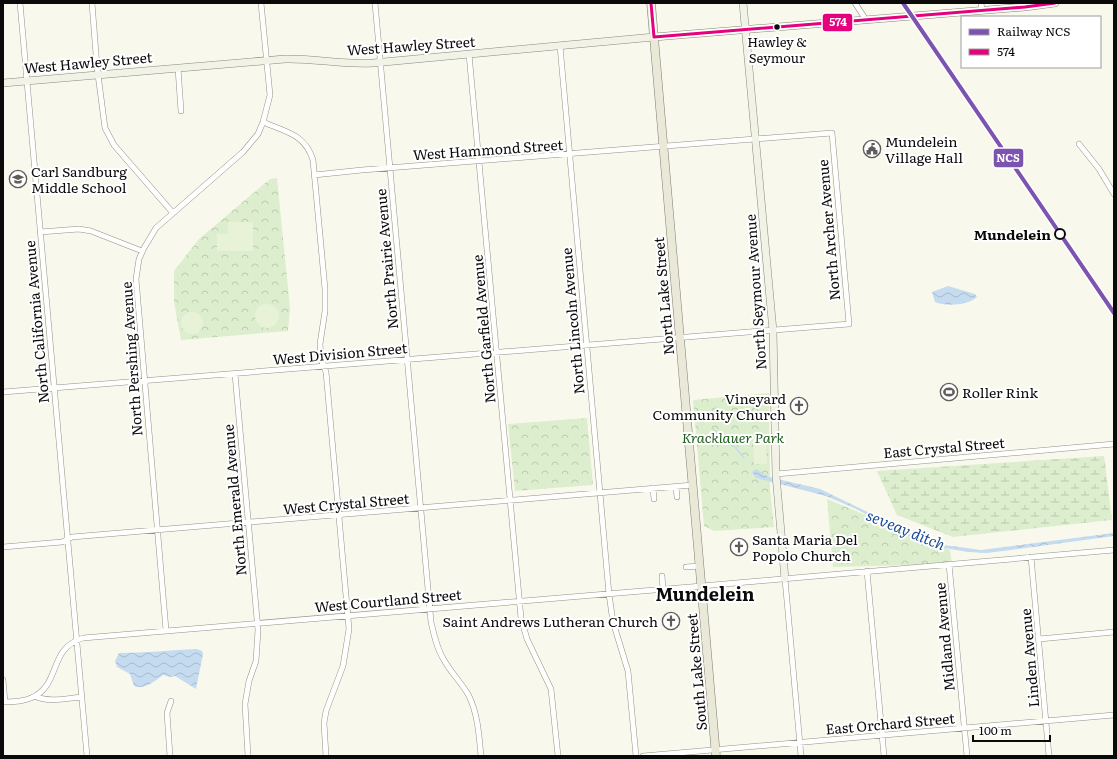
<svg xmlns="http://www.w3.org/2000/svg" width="1117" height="759" viewBox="0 0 1117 759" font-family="Literata,serif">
  <defs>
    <pattern id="wetland-marsh" width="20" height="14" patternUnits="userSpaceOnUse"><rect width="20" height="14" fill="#dceecd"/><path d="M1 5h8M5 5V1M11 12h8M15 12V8" fill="none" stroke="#bbcbaf"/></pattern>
    <pattern id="park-crowns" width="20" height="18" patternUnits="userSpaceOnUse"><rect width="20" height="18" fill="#dceecd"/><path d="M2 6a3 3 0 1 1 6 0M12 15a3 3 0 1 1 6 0" fill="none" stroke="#bbcbaf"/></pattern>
    <pattern id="water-waves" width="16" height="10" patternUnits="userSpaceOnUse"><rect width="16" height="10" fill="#c5dbf0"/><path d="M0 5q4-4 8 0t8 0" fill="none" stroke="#a8bbcc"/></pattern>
  </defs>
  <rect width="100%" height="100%" fill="#f9f8ec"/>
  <path fill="url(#wetland-marsh)" d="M1104 456 1112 520 953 537 897 515 877 471Z"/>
  <path fill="url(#park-crowns)" d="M277 178 290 308 288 331 181 340 174 302V271L199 239 270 179Z
    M769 393 770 489 774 527 714 531 704 526 693 400Z
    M587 418 593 485 515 491 508 424Z
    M827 499 950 550 952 564 833 567Z"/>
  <path fill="#e7f2d7" d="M228 222H253V251H217V234H228Z
    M255 316a12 12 0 1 1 24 0a12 12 0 1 1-24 0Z
    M181 323a11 11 0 1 1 22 0a11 11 0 1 1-22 0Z
    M753 436 766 437 767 464H754Z"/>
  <path fill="url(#water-waves)" d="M948 286 975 294 977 297C969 305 946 307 935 302L932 292Z
    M756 469 769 477 820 489 911 533 944 545 981 550 1114 533V536L1018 549 987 553 968 552 944 548 913 538 854 508 826 496 756 478 752 472Z
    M197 649 202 651 203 654 196 689 175 676 170 677 163 675C155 681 145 690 134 686L130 674 117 667 115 661 119 653C145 653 171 650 197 649Z"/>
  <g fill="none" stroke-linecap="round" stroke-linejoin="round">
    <path stroke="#c5dbf0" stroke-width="1.5" d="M713 429 736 448 744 458"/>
    <defs>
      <path id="street" d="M20 3 87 756
        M92 3 97 67 105 128 114 145 173 213
        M375 3 431 622C434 635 437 649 444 660 451 673 462 683 469 696 478 715 479 735 481 756
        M855 3 866 20
        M981 3 982 10
        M560 46 609 594 613 622 628 671 636 756
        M469 54 521 618 527 639 551 689 558 756
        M178 68 181 111
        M263 122C286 132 305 134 313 160L325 289V311L320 344 321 359 326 372 349 629 343 666 326 711 324 723 326 756
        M1079 144 1099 169 1114 194
        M40 232 79 229 91 231 142 251
        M235 374 258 630 256 661 249 681 245 704 248 756
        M3 392 849 324 832 133 362 170 314 175
        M776 474 1114 444
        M676 487 677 497
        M653 488 654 499
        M3 547 62 542 72 537 693 485
        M1031 557 1049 756
        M949 564 967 756
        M686 567 700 566
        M867 571 884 756
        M662 576 663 589
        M785 579 801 756
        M166 630 136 279 139 259 144 248 156 228 243 152 258 134 263 122 270 95 261 3
        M1039 639 1114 632
        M3 680 5 702
        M35 696C48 703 68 698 82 697
        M3 702C12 702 22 702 31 698 62 685 47 649 83 638L702 586 1114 550
        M170 756 167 713 171 701
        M643 756 1114 715"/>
      <path id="secondary" d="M743 3 773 331 776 475 785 579
        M3 83 285 59C314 58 343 65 373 63L654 37 1025 7 1055 3"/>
      <path id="primary" d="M651 3 716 756"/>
    </defs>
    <use href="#street" stroke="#92918c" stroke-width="6"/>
    <use href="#secondary" stroke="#888882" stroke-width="8"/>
    <use href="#primary" stroke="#7f7e79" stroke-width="9"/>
    <use href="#street" stroke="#fefefc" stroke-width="5"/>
    <use href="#secondary" stroke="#f2f3e7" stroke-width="7"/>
    <use href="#primary" stroke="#eae9d8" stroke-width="8"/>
    <defs>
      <path id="bus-1" d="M651 3 654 37 1025 7 1055 3"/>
    </defs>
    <use href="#bus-1" stroke="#fff" stroke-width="6"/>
    <use href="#bus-1" stroke="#e5007d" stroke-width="3"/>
    <defs>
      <path id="rail-1" d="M903 3 1114 313"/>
    </defs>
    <use href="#rail-1" stroke="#fff" stroke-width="7"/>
    <use href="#rail-1" stroke="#7c53af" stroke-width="4"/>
  </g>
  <defs>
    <symbol id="civic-ring" viewBox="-11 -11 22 22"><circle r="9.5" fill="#fff" stroke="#5e5d59" stroke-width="1.5"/><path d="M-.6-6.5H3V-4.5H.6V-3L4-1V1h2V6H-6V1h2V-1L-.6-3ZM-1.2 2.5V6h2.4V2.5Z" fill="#5e5d59"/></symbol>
    <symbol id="school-ring" viewBox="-11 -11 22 22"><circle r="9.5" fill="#fff" stroke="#5e5d59" stroke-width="1.5"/><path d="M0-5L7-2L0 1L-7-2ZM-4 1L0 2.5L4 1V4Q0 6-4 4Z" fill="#5e5d59"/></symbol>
    <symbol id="stadium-ring" viewBox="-11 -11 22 22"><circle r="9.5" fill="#fff" stroke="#5e5d59" stroke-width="1.5"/><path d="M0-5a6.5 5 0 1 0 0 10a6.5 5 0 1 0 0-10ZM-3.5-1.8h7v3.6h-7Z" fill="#5e5d59"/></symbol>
    <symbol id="church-ring" viewBox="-11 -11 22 22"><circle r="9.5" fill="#fff" stroke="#5e5d59" stroke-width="1.5"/><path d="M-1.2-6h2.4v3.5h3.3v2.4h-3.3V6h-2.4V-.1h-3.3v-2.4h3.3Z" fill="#5e5d59"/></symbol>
  </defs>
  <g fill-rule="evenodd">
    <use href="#civic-ring" x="862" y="139" width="20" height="20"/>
    <use href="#school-ring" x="8" y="169" width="20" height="20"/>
    <use href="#stadium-ring" x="939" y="382" width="20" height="20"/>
    <use href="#church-ring" x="789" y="396" width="20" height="20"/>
    <use href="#church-ring" x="729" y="537" width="20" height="20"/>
    <use href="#church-ring" x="661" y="611" width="20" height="20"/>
  </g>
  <circle fill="#0a0a0a" stroke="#fff" stroke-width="1.5" cx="777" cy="27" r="3.5"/>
  <circle fill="#fff" stroke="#0a0a0a" stroke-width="2" cx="1060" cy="234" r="5"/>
  <g text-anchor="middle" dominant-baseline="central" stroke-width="4" stroke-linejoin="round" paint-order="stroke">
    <g font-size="13" fill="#0a0a0a" stroke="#fff">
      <text x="777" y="41">Hawley &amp;<tspan x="777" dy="16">Seymour</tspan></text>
    </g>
    <g font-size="14" fill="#0a0a0a" stroke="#fff">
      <text transform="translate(411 45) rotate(-4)">West Hawley Street</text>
      <text transform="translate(88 62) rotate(-5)">West Hawley Street</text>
      <text transform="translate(488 149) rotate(-4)">West Hammond Street</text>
      <text transform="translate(828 230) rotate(-95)">North Archer Avenue</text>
      <text transform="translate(386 259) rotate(-95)">North Prairie Avenue</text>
      <text transform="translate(755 292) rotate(-94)">North Seymour Avenue</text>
      <text transform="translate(663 296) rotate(-95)">North Lake Street</text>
      <text transform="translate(572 321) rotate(-95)">North Lincoln Avenue</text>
      <text transform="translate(36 322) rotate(-95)">North California Avenue</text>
      <text transform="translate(483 329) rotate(-95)">North Garfield Avenue</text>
      <text transform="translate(340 353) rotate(-5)">West Division Street</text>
      <text transform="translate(131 359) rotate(-94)">North Pershing Avenue</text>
      <text transform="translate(944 447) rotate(-5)">East Crystal Street</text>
      <text transform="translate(234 500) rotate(-95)">North Emerald Avenue</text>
      <text transform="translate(346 503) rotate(-5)">West Crystal Street</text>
      <text transform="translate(388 600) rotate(-5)">West Courtland Street</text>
      <text transform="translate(944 637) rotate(-95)">Midland Avenue</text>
      <text transform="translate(1029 658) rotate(-95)">Linden Avenue</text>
      <text transform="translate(696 672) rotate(-95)">South Lake Street</text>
      <text transform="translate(890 723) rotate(-5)">East Orchard Street</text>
    </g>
    <g font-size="14" fill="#0a0a0a" stroke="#fff" text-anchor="start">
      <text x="885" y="141">Mundelein<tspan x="885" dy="16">Village Hall</tspan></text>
      <text x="31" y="171">Carl Sandburg<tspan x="31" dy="16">Middle School</tspan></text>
      <text x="962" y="392">Roller Rink</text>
      <text x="786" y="398" text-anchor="end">Vineyard<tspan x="786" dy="16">Community Church</tspan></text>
      <text x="752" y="539">Santa Maria Del<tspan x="752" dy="16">Popolo Church</tspan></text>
      <text x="658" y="621" text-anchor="end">Saint Andrews Lutheran Church</text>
    </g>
    <g font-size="14" font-weight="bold" fill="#0a0a0a" stroke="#fff" text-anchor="end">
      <text x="1051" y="234">Mundelein</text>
    </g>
    <g font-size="14" font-style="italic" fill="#215d1f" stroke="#fff">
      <text x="733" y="437">Kracklauer Park</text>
    </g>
    <g font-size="15" font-style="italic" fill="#1b4a93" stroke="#fff">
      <text transform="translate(906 529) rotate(22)">seveay ditch</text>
    </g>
    <g font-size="18" font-weight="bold" fill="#0a0a0a" stroke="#fff">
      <text x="705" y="593">Mundelein</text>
    </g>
  </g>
  <g stroke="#fff" stroke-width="1.5">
    <rect x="822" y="13" width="31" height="19" rx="4" fill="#e5007d"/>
    <rect x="993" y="148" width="31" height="20" rx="4" fill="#7c53af"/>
  </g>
  <g font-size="11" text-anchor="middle" font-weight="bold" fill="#fff">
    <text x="838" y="26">574</text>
    <text x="1008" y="162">NCS</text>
  </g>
  <rect width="1117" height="759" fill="none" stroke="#0a0a0a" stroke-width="8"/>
  <rect x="961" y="16" width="140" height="52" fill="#ffffff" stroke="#9d9d9d"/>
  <rect x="969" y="29" width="20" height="6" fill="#7c53af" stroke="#9d9d9d"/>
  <text x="997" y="36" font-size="12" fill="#0a0a0a">Railway NCS</text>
  <rect x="969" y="49" width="20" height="6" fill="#e5007d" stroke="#9d9d9d"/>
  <text x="997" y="56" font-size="12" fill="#0a0a0a">574</text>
  <path d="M973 735v6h77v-6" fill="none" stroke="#0a0a0a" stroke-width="2"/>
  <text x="979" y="735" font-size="12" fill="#0a0a0a" stroke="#ffffff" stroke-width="3" paint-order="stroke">100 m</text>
</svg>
